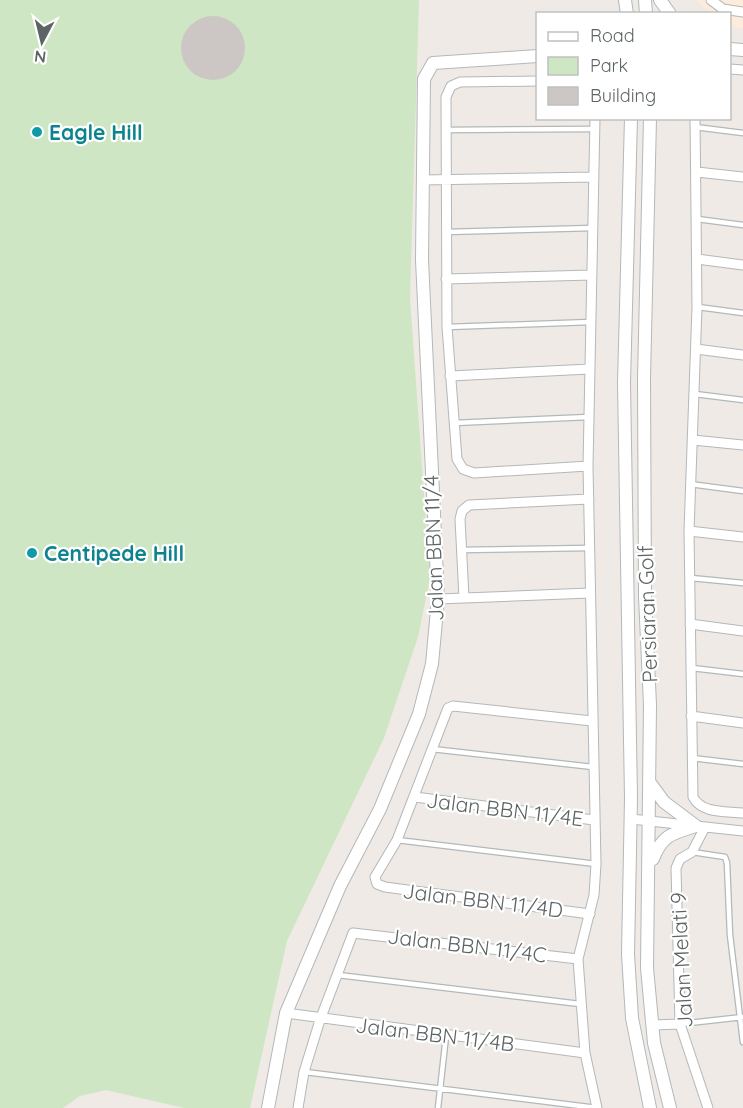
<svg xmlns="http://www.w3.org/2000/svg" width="743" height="1108" viewBox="0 0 743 1108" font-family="Quicksand,sans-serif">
  <rect width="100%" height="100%" fill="#efeae5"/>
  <path fill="#fdebdc" d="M695 0H743V29L730 27V14L711 13Z"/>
  <path fill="#cee6c3" d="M0 0H419L410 299 430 578 418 637 384 738 287 941 250 1108H184L106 1090 80 1096 63 1108H0Z"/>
  <path fill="#ccc7c4" d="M181 48a32 32 0 1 1 64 0a32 32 0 1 1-64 0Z"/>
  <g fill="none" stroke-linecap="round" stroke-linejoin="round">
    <defs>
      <path id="service" d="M695 127 743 133
        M445 130 595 129
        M697 219 743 225
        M446 232 593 228
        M698 307 743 313
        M447 327 591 322
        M695 394 743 400
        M454 423 589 417
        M690 484 743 491
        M461 550 589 548
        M691 578 743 583
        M692 668 743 674
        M432 749 593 767
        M692 758 743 764
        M397 840 596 864
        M692 852 725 857 727 863 730 935 743 1042
        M338 975 580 1004
        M680 1024 743 1017
        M305 1072 597 1108
        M438 1108 446 1036"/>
      <path id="minor" d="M711 0 723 9 743 12
        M730 69 743 70
        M538 81 460 82 451 86 446 97 447 327 457 459 463 469 474 473 588 466
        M595 118 588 466 596 864 594 895 578 959 585 1053 597 1108
        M695 118 697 307 689 531 693 797C702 814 725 811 743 813
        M697 172 743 177
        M422 180 594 177
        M697 259 743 265
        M446 279 592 275
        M696 349 743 355
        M450 376 590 369
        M693 440 743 445
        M689 531 743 537
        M464 598 460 519 462 511 469 505 589 499
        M438 599 590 593
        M690 624 743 631
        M691 716 743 723
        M415 797 594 820
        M631 819 743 831
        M705 827 692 852 680 859 676 868 680 1024 708 1108
        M590 914 385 887 377 884 375 877 397 840 448 708 453 706 592 721
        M286 1013 585 1053
        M652 1025 680 1024
        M298 1108 304 1072 320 1020 353 933 578 959"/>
      <path id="tertiary" d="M625 0 627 14
        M645 0 646 14
        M660 0 670 14
        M730 49 743 50
        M631 118 624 383 631 798 628 954 632 1018 650 1108
        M650 118 644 379 645 597 650 705 647 968 654 1043 670 1108
        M650 783 664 802 696 826
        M653 859C662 835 673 833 696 826
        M268 1108 286 1013 340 886 380 809 419 714 432 664 438 599 422 260 424 79 433 63 538 56"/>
    </defs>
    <use href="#service" stroke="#b3b8ba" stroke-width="7"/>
    <use href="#minor" stroke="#b3b8ba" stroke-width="11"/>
    <use href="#tertiary" stroke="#b3b8ba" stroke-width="14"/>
    <use href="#service" stroke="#fff" stroke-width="4.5"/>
    <use href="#minor" stroke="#fff" stroke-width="9"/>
    <use href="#tertiary" stroke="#fff" stroke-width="12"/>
  </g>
  <g fill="#0f9aa8" stroke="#fff" stroke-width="2">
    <circle cx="37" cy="132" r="6"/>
    <circle cx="32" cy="553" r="6"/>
  </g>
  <g text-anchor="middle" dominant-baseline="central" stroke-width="4.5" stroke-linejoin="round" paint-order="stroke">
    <g font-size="21" font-weight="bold" fill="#0d838f" stroke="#fff" text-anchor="start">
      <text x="49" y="132">Eagle Hill</text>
      <text x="44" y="553">Centipede Hill</text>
    </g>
    <g font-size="21" fill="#5d6465" stroke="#fff">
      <text transform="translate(433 548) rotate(-92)">Jalan BBN 11/4</text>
      <text transform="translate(647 614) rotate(-92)">Persiaran Golf</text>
      <text transform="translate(505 809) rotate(7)">Jalan BBN 11/4E</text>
      <text transform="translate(483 900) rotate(7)">Jalan BBN 11/4D</text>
      <text transform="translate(467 945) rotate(7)">Jalan BBN 11/4C</text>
      <text transform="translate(681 960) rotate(-93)">Jalan Melati 9</text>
      <text transform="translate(435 1034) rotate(7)">Jalan BBN 11/4B</text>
    </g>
  </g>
  <rect x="536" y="12" width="195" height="108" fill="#ffffff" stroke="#bec1c1" stroke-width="1.5"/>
  <rect x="548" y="32" width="30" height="9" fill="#ffffff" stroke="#bec1c1" stroke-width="1.5"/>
  <text x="590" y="42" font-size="18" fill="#5d6465">Road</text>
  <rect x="548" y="57" width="30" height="18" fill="#cee6c3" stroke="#bec1c1" stroke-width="1.5"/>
  <text x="590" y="72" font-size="18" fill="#5d6465">Park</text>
  <rect x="548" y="87" width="30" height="18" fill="#ccc7c4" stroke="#bec1c1" stroke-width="1.5"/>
  <text x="590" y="102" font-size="18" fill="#5d6465">Building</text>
  <g transform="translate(42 42) rotate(187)" stroke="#ffffff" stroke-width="4.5" paint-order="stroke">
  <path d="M0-4.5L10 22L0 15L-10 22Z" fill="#5d6465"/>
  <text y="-9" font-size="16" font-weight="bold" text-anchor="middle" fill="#5d6465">N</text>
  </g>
</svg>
